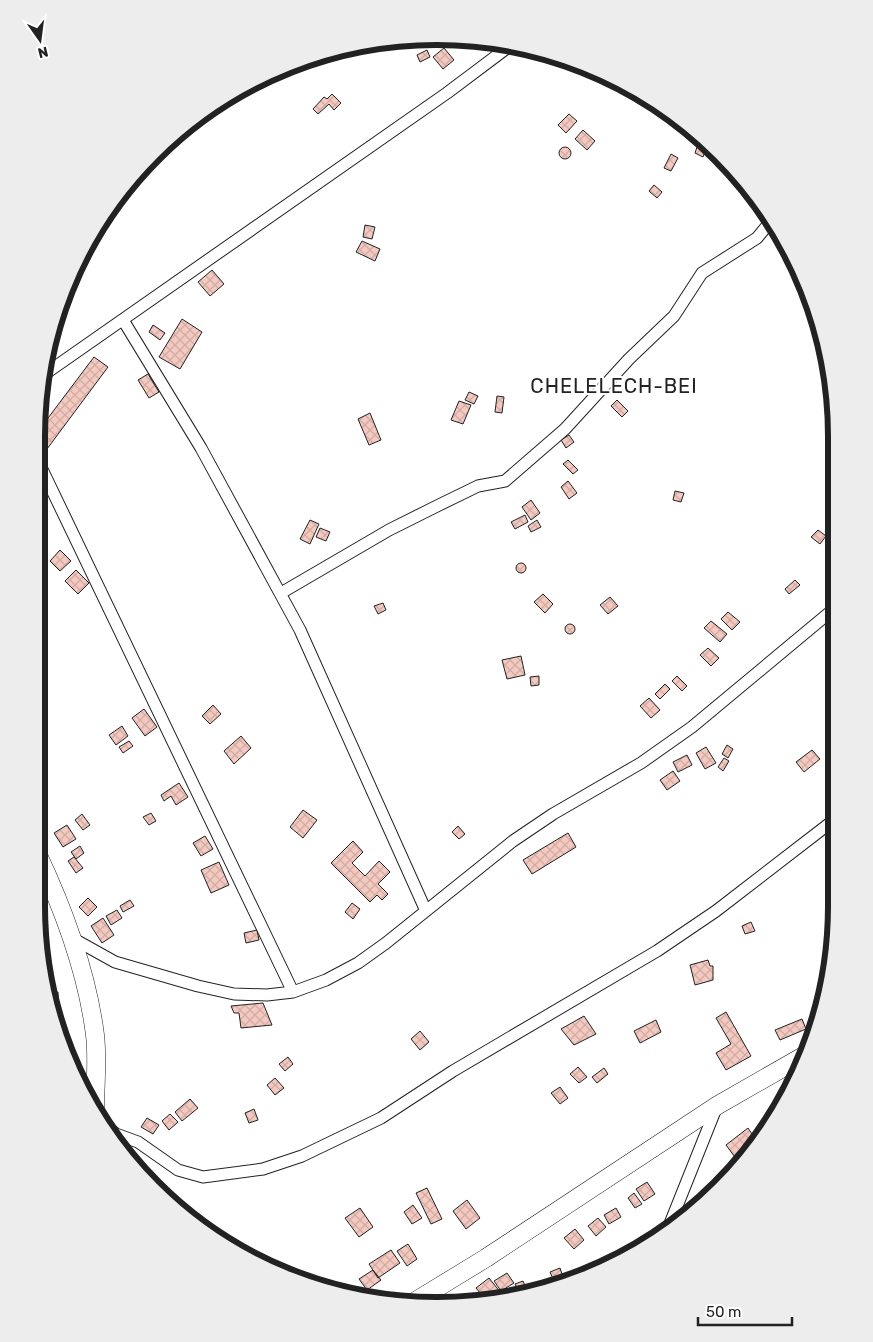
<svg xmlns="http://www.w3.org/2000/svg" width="873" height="1342" viewBox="0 0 873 1342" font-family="Rubik,sans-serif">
  <defs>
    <pattern id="building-cross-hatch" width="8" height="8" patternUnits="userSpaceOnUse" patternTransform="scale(1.25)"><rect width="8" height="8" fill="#f3c9c0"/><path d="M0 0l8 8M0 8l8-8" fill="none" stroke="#d0aca5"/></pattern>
  </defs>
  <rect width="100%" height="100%" fill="#fff"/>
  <path fill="url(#building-cross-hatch)" stroke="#222" d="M444 48 454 60 443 69 433 57Z
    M427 50 430 57 420 62 417 55Z
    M332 94 341 103 334 110 329 104 318 114 313 109 324 97 327 99Z
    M569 114 577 121 566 133 558 125Z
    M583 130 595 141 587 150 575 139Z
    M699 141 708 144 703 157 695 153Z
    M559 153a6 6 0 1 1 12 0a6 6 0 1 1-12 0Z
    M671 154 678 158 671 171 664 168Z
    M654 185 662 192 657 198 649 191Z
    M365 225 375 227 372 239 363 237Z
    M362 241 380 249 375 261 356 252Z
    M212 270 224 284 210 296 198 282Z
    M182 319 202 332 180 369 159 357Z
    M153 325 165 333 160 340 149 332Z
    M94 357 108 367 47 449 39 443V430Z
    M148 374 159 392 149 398 138 380Z
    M469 392 478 396 474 404 465 400Z
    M497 396 504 397 502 413 495 412Z
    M617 400 628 411 622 417 611 406Z
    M459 401 471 405 463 424 451 420Z
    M370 413 381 440 369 445 358 419Z
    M569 435 574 442 566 448 561 440Z
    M568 460 578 470 573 474 563 464Z
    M568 481 577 493 569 499 561 487Z
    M675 491 684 493 681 502 673 500Z
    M531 500 540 513 531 520 522 507Z
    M525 515 528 522 515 529 511 522Z
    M310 520 319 524 310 544 300 539Z
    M537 520 541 527 531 532 528 526Z
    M320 528 330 532 326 541 316 537Z
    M818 530 826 536 820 544 811 537Z
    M60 550 71 561 60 571 50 561Z
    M516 568a5 5 0 1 1 10 0a5 5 0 1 1-10 0Z
    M76 570 89 583 78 594 65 581Z
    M795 580 800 585 789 594 785 589Z
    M543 594 553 604 545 613 534 602Z
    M610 597 618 606 608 614 600 605Z
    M383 603 386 610 378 614 374 606Z
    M728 612 740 622 732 630 721 619Z
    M711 621 727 634 720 642 704 628Z
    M565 629a5 5 0 1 1 10 0a5 5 0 1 1-10 0Z
    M708 648 719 658 711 666 700 655Z
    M521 656 525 675 507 679 502 660Z
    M539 676V685L531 686 530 677Z
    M677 676 687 686 682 691 672 681Z
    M665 684 670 689 660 699 655 694Z
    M649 698 660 710 651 718 640 706Z
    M213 705 221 714 210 724 202 716Z
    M144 709 157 727 145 736 132 718Z
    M122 726 128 736 116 745 109 735Z
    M241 736 251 748 234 764 224 751Z
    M129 741 133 746 123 753 119 747Z
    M727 745 733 749 728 758 722 754Z
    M706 747 716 763 705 769 696 753Z
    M812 750 820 759 804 772 796 762Z
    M687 755 692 765 678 772 673 762Z
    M724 758 729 761 723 771 718 767Z
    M673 771 680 781 667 790 660 780Z
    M179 783 188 797 176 805 171 796 164 801 161 795Z
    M303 810 317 820 303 838 290 827Z
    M151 813 156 821 149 825 143 817Z
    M82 814 90 825 83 830 75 820Z
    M67 825 76 839 63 847 54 833Z
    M458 826 465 834 459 839 452 832Z
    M568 833 576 847 532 874 523 860Z
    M205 836 213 849 201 856 193 843Z
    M353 841 363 852 352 863 365 876 379 861 390 872 378 884 388 894 382 900 377 895 370 902 331 863Z
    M80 846 84 853 76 859 71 852Z
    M74 857 83 868 76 873 68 861Z
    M219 862 229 885 211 893 201 870Z
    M88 898 97 907 88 916 79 907Z
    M130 900 134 906 123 912 120 906Z
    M352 903 360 909 353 919 345 912Z
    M117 910 122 918 111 925 106 916Z
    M103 918 114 935 102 943 91 926Z
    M751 922 755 931 745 934 742 926Z
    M257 930 259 940 246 943 244 933Z
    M708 960 710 966H713V980L695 985 690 965Z
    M58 992 59 1017H55L51 993Z
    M263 1003 272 1025 241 1028 239 1013H234L231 1006Z
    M726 1012 751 1056 726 1070 716 1053 731 1044 716 1018Z
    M584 1016 596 1034 574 1045 561 1029Z
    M802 1019 806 1029 780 1040 775 1030Z
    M656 1020 661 1032 640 1043 634 1031Z
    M420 1031 429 1042 420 1050 411 1039Z
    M59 1036 70 1040 66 1051Z
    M288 1057 293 1064 285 1071 279 1064Z
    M578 1067 587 1077 579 1083 570 1074Z
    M604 1068 608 1074 597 1083 592 1077Z
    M275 1078 284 1088 275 1095 267 1085Z
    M560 1087 568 1098 560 1104 551 1093Z
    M190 1099 198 1108 182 1121 175 1112Z
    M254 1109 258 1120 249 1123 245 1113Z
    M170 1114 178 1122 169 1130 162 1121Z
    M147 1118 159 1125 153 1134 141 1127Z
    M768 1120 757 1137 753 1132Z
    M748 1128 756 1140 740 1164 726 1145Z
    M647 1182 655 1194 644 1201 636 1189Z
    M427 1188 442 1219 431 1224 416 1193Z
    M634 1193 642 1204 635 1208 628 1198Z
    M467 1200 480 1218 466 1229 453 1211Z
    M413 1205 422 1218 412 1224 404 1212Z
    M360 1208 373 1227 359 1237 345 1218Z
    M616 1208 621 1217 609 1224 604 1215Z
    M598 1218 606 1227 596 1236 588 1226Z
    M575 1229 584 1240 574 1249 564 1238Z
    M408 1244 417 1259 407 1266 397 1251Z
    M391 1250 400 1263 378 1278 369 1264Z
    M560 1268 563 1277 554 1281 550 1272Z
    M373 1270 381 1280 367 1290 359 1279Z
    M507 1273 514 1283 501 1291 494 1281Z
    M489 1278 504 1297 485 1299 476 1288Z
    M550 1280 552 1287 541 1292 538 1284Z
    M523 1281 529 1294 520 1295 515 1284Z"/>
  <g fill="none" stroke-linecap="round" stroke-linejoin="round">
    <defs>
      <path id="street" d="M123 320 201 448 300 630 426 911
        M42 376 447 93 511 45
        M39 463 293 992
        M281 593 389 530 435 507 478 486 505 481 565 429 629 359 674 316 702 273 757 238 771 221
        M72 938 115 962 198 986 234 994 267 995 293 992 326 980 358 963 386 943 513 841 553 814 641 763 692 727 835 608
        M100 1121 116 1134 138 1142 178 1170 203 1177 263 1169 302 1156 381 1118 453 1071 657 951 716 911 834 820
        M667 1231 717 1106"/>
      <path id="primary" d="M37 853C64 910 87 971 95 1035 98 1059 95 1086 95 1111
        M414 1302 486 1258 718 1105 807 1054"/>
    </defs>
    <use href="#street" stroke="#222" stroke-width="13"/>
    <use href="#primary" stroke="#222" stroke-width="19"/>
    <use href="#street" stroke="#fff" stroke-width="11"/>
    <use href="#primary" stroke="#fff" stroke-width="18"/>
  </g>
  <g text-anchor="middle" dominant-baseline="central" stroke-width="4" stroke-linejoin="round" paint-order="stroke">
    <g font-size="20" letter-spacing="1" fill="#222" stroke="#fff">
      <text x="614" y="386">CHELELECH-BEI</text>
    </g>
  </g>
  <path d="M0 0H873V1342H0ZM436 45H437A391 391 0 0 1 828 436V906A391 391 0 0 1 437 1297H436A391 391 0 0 1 45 906V436A391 391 0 0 1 436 45Z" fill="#ededed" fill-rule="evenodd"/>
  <path fill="none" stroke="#222" stroke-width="6" d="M436 45H437A391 391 0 0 1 828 436V906A391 391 0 0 1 437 1297H436A391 391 0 0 1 45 906V436A391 391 0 0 1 436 45Z"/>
  <g transform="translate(40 40) rotate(166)" stroke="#ffffff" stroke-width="4" paint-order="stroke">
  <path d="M0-4L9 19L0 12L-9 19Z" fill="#222222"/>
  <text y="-8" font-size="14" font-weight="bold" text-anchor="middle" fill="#222222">N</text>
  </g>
  <path d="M698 1317v8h94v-8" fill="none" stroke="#222222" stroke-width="2.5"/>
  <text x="706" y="1317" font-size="15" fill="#222222" stroke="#ffffff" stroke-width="4" paint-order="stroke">50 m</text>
</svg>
